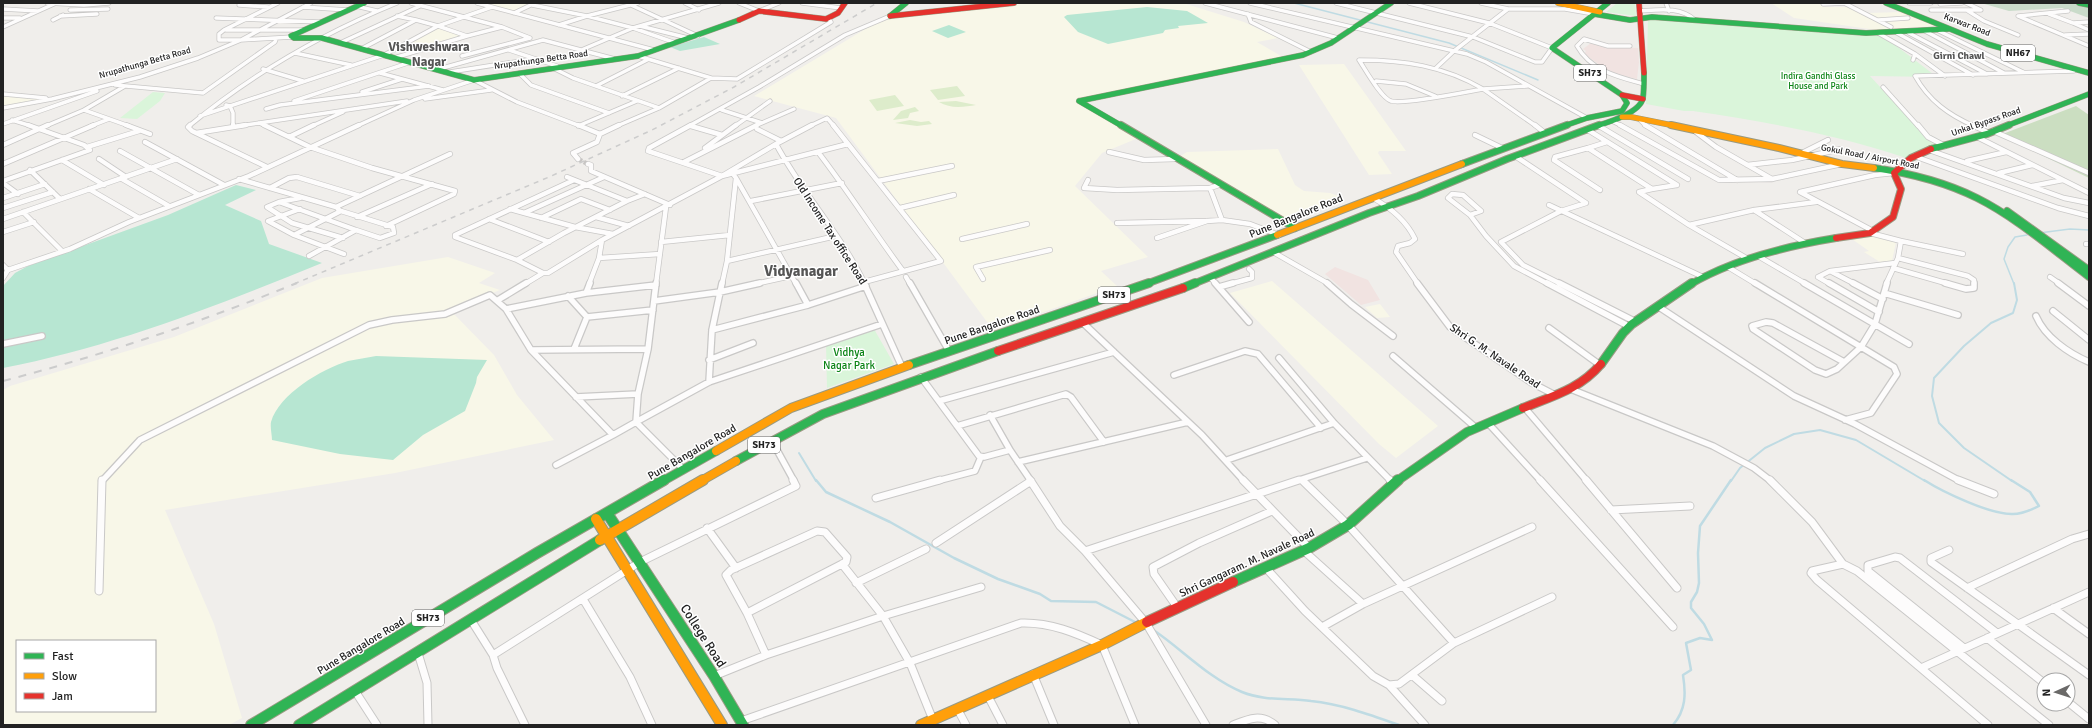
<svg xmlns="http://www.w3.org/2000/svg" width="2092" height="728" viewBox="0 0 2092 728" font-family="Signika,sans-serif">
  <rect width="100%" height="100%" fill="#f0eeeb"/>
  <path fill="#f1e3e1" d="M1591 43 1610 47 1638 48 1639 62 1637 79 1611 73 1584 54 1586 51 1583 49Z
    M1335 267 1368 280 1380 300 1361 305 1325 274Z"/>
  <path fill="#f8f7e8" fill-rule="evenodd" d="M489 3H533L514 11 486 4Z
    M1023 3H1183L1244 22 1278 38 1257 42 1281 56 1282 60 1085 103 1143 136 1102 153 1075 186 1148 257 1101 271 1117 286 993 330 836 118 754 96 877 22 906 16Z
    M1771 3H1818L1825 7H1852L1867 13 1902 12 1936 26 1876 30 1794 18Z
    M434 27 463 36 421 49 401 43Z
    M1344 64 1406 151H1379L1378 153 1392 174 1369 175 1299 65Z
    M3 96 41 99 3 108Z
    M1278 149 1295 185 1304 191 1330 193 1344 198 1285 221 1177 158 1187 152Z
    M1871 235 1896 242 1892 261 1880 262 1864 252 1869 251 1849 237Z
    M448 257 495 273 479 283 500 290 450 310 494 355 517 395 554 440 395 473 165 510 214 624 242 718 229 725H3V390L10 386 174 337 322 278ZM17 641H155V711H17Z
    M1272 281 1438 426 1396 458 1379 444 1230 293Z
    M1380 304 1390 317 1377 318 1365 307Z"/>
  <path fill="#ddeccb" d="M957 86 965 96 938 100 930 90Z
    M895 95 904 106 877 111 869 100Z
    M956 101 976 105C964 107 950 109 939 102Z
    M915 107 919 111 910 113 908 118 893 120 901 111Z
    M910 120 921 122 929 121 932 124 917 126 895 123Z"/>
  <path fill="#cbdec1" d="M2076 106 2089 115V178L2000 135Z"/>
  <path fill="#cadbca" d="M1981 3H2089V18L2062 8 2009 11Z"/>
  <path fill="#daf5da" d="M1617 3H1635L1636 16 1606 12Z
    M1648 19 1706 21 1882 35 1937 77 1870 76 1927 138 1941 145 1911 154 1906 158C1836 134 1766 122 1693 111H1684L1646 104Z
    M153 92 165 93 160 101 137 119 120 118Z
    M874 329 894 364 827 388 826 344Z"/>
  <path fill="#b7e6d2" d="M1147 7 1187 11 1208 23 1178 26 1179 28 1165 30 1163 33 1108 44 1078 32 1064 17 1067 15Z
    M949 25 966 32 948 38 932 31Z
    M704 37 720 44 680 51 670 47Z
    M236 185 256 190 225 205 261 221 269 244 322 263C219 305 113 347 3 368V286L15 273 28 266 168 215Z
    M376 356 487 360 477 377 476 383 465 411 423 435 393 460 340 454 272 440C272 435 270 427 271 422 279 394 322 369 348 361 357 359 367 358 376 356Z"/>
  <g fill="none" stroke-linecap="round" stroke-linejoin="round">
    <path stroke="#bfdbe3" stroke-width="1.5" d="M1294 3 1449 43 1538 80
      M2039 233 2070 229 2089 230
      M2014 284 2004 259 2008 247 2015 237 2027 235"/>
    <path stroke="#bfdbe3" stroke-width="2" d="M799 453 816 481
      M1731 481 1740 468 1765 448 1794 434 1820 430 1856 440 1925 481
      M2012 481 1964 448 1939 423 1932 396 1934 378 1964 346 1991 323 2013 313 2017 300 2014 283"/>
    <path stroke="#bfdbe3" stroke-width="2.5" d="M816 480 826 492 890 522 954 558 998 579 1040 594 1051 601 1096 602 1135 622
      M1924 480C1943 492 1991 515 2013 514 2022 514 2031 510 2039 506L2030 492 2011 480
      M1152 629C1182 649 1208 678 1242 692 1264 701 1288 698 1311 701 1341 704 1371 715 1399 725
      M1673 725C1686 710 1686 694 1683 675L1691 670 1686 643 1700 638 1712 640 1704 624 1691 608V602L1697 592 1699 583 1698 553 1700 526 1731 480"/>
    <path stroke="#c7c5c3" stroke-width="4.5" stroke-dasharray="4.5 2" stroke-linecap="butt" d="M578 159 588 164"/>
    <defs>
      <path id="street-far3" d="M47 3 84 5 109 3
        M278 3 224 30 219 34V40H241L311 3
        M411 3 502 27
        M477 3 654 50
        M685 3 699 10
        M739 3 759 11 779 3
        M802 3 841 8
        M1205 3 1338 38
        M1250 3 1467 54 1486 62 1587 118
        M1336 3 1473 37 1535 62H1542L1552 48 1489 23 1409 3
        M1481 3 1508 9H1565L1594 14
        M1666 3 1669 11
        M1844 3 1891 27
        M1909 3H1931
        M1823 4 1847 3
        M1940 4 1962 3
        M239 5 268 7
        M532 5 587 16 638 3
        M631 5 698 36
        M356 6 377 11
        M303 7 347 10
        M3 9 38 11
        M70 10 108 9
        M1931 10H1981L1966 3
        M1639 11C1658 10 1680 6 1695 20
        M1968 11 1984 21 2018 35
        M2068 11 2018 16 2089 46
        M514 13 535 3
        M1248 14 1251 22 1311 52
        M2049 14 2073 23
        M60 16 97 14
        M397 16 416 20
        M3 18H20
        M216 18 320 22
        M53 20 63 15
        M1878 20 1908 18
        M2089 22 2073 23 2089 30
        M559 25 587 16 633 28 673 42
        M640 26 688 38
        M3 27 54 4
        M226 30H303
        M1925 31 2004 73
        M1939 31 2023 72
        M1878 33 1915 54 1945 76
        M1897 33 1973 75
        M1909 33 1987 74
        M2065 35 2089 34
        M467 36 502 27 530 38
        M340 43 420 6
        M1630 46H1608L1584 39 1577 46C1591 71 1618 77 1644 84
        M361 49 416 20 438 26 492 7
        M509 50 557 66
        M295 53 351 65
        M572 54 633 28 719 3
        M462 56 530 38
        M1359 60C1404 60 1444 66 1483 89 1466 92 1403 105 1391 101 1381 98 1365 69 1359 60Z
        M1913 60 1915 54
        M553 68 573 78 659 108
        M1436 68 1454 51 1508 9
        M263 69 303 81
        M439 69 543 40 615 59
        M450 72 533 59
        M380 73 443 90
        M519 73 531 85 609 113
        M711 78 737 79 831 22 829 19
        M1376 81 1406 84 1435 96
        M115 85 203 93 275 42 276 39
        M125 86 84 110 129 126
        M596 86 647 60
        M1883 87 1918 126
        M1483 89 1536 126
        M1483 89 1527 86
        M362 92 402 79
        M3 94 46 98
        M622 96 679 68
        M425 99 491 90
        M294 101 411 62
        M226 105 230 106 233 113V126
        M3 108 52 99 140 77 198 58 241 40 292 37
        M266 109 280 105 429 86
        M722 110 762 123 755 126
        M200 116 384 55 438 26 467 36 394 58
        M1639 119 1646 126
        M12 120 31 126
        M1612 121 1622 126
        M259 123 266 126
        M762 123 794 109
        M3 124 97 91
        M46 126 84 110
        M91 126 109 119
        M189 126C252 74 321 34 397 3
        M239 126 407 101
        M312 126 343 112
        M357 126 414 100 474 80 517 102 580 126
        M578 126 637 101
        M617 126 659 108 711 78 638 56
        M689 126 759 87 845 35 890 16
        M691 126H693
        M735 126 770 101
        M810 126 827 118 834 126
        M1974 126C1949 115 1929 101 1915 76L2074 71"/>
      <path id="street-far2" d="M126 125 150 134
        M190 125 188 127 192 131 267 167
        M233 125V127
        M264 125 310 147 372 168 455 191 454 194 386 226
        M578 125 600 134 597 142 573 153 578 159
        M691 125 649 148 648 151 722 176 776 144 812 125
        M833 125 941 261 864 282
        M1535 125 1545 133
        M1620 125 1719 180 1772 179 1842 164
        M1645 125 1737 180
        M1918 125 1928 137 1945 146
        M1972 125 1989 133
        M691 126 722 135
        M1599 126 1688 179
        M757 129 781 141
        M1588 130 1677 185
        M1993 131 2089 173
        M1696 132 1716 147 1772 179
        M196 133 246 125
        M600 134 619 125
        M1475 135 1502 148
        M289 137 314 125
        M1977 137 2089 193
        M145 142 224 185
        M1607 142 1588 148 1652 189 1639 192 1689 225 1748 259
        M776 144C802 193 841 234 865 284
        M3 145 48 125
        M87 147 139 131
        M705 148 736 125
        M1588 148 1555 157 1554 160 1600 190
        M1929 150 2064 198 2089 203
        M120 151 199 195
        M818 152C848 191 874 232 903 271
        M1109 152 1144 160 1175 159
        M1804 152 1828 140
        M1515 156 1586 203 1561 211 1501 242 1523 265 1561 284
        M1914 156 2058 208 2089 216
        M99 159 126 177
        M62 160 104 185
        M1967 161 2006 152
        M684 162 757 125
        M3 164 94 125
        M588 164 591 165V171L670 205
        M1747 165 1792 160 1841 149
        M30 170 60 199
        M1999 173 2032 165
        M567 177 627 201 645 194
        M736 178 796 284
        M122 179 169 206
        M239 179 336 207 450 154
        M1088 180 1084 188 1117 190 1210 188 1219 185
        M3 181 90 150 84 145 28 125
        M878 181 952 166
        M3 183 18 194
        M2032 186 2063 180
        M270 188 289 178 297 177 360 196
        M1210 188 1222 220 1250 224 1279 235
        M89 189 139 218
        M1652 189 1677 185
        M1452 194 1463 195 1481 211 1470 215 1448 198Z
        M3 198 45 184
        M300 198 279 202 356 230
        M1373 198C1391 208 1406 220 1415 239L1410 243 1398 246 1396 252 1418 284
        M627 201 564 233 517 260 543 273H548L602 240 722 176 848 144
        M751 201 842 183
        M279 202 267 207 292 223 343 238
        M1549 205 1703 277
        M3 208 53 192
        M900 208 954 195
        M338 209 341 211 294 235 344 254
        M510 209 575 227 613 234
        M1754 210 1805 243
        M23 212 62 251
        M524 213 604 177
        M1470 215 1486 236 1514 266 1548 284
        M357 217 432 184
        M596 217 629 226
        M541 218 581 199 610 210
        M3 219 177 159
        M489 219 549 242
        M1117 223 1207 221
        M1689 225 1754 210 1816 202
        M1873 231 1800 192 1875 175 1894 173
        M3 232 34 222
        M1870 233 1901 241 1898 258 1886 284
        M294 235 268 221 300 209
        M1157 238 1207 221 1222 220
        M962 239 1027 224
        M1901 241 1963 254
        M661 242 730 235
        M2086 244H2089
        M1273 252 1329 284
        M309 256 356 230 380 238 394 233 393 227 341 211
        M1758 256 1806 284
        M599 258 660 254
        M1898 258 1968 276 1974 280V284
        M517 260 455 237V235L574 180
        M727 261 836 236
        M3 265 8 270 3 278
        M1728 267 1756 284
        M1893 268 1949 284
        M8 270 70 249 129 222 249 176 359 125
        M1830 271 1895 263
        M906 277 910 284
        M1210 277 1216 284
        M2050 277 2060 284
        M983 279 976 267 1050 250
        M525 284 543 273
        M589 284 599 258 602 240
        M656 284 666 207
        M722 284 727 261 736 178 733 174
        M755 284 791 276
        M1230 284 1252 278V272L1249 269
        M1830 284 1818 277 1830 271 1855 284"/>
      <path id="street-far1" d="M796 283 808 305
        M864 283 902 367
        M910 283 949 351
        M1215 283 1249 322
        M1327 283 1351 304 1393 336
        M1417 283 1450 327 1532 383 1555 395
        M1547 283 1630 327
        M1559 283 1636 322
        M1755 283 1861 347 1837 369 1826 374 1815 370 1753 329 1752 326 1766 322 1773 323 1844 362
        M1804 283 1909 344
        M1829 283 1879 312
        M1853 283 1883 299
        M1945 283 1966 289 1974 288V283
        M2058 283 2089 306
        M1219 287 1233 283
        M586 293 656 285
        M1884 293 1958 315
        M568 296 587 317
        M498 300 526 283
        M654 301 720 292 760 283
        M1659 307 1794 396 1855 424 1960 481
        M506 309 586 293 590 283
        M2053 311 2089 340
        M2036 316C2045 337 2068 353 2089 362
        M1082 322 1202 435 1244 481
        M1549 328 1600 365
        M712 330 808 305 866 286
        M3 344 42 336
        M574 349 587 317 653 310
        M531 350 613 435 556 465
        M1393 356 1475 427
        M1279 358 1334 423 1391 481
        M709 360 753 343
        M1174 375 1245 351 1258 354 1321 428
        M921 377 979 456 984 457 1010 450 1031 481
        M709 382 712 330 722 283
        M1573 390 1713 446 1754 468 1771 481
        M576 397 638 394
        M939 401 1114 352
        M1525 408 1587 481
        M990 415 1010 450
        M1845 420 1871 413 1897 374 1894 367 1861 347 1875 324 1887 283
        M1488 423 1541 481
        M957 426 1066 394 1071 397 1104 442
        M613 435 636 422 638 394 648 349 656 283
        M772 441 794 481
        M1227 460 1334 423
        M1018 462 1188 422
        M684 470 636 422 709 382 882 324
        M102 481 140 440 369 325 392 320 445 314 490 295 506 309 531 350 648 349
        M937 481 975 471 981 457
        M1296 481 1367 458"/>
      <path id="street" d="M1030 480 1060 526 1085 551 1146 623 1206 725
        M1243 480 1309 548
        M1390 480 1393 484
        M1540 480 1673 627
        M1586 480 1677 588
        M1770 480 1812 522 1843 564
        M1958 480 1994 494
        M1303 481 1348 525 1454 643
        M876 498 940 480
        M1611 510 1690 506
        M707 528 736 568
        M936 543 1031 481
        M1303 550 1363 604
        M1949 550 1931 558V562L2089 675
        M1085 551 1299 480
        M1265 567 1305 611 1373 676 1389 685 1399 684 1454 643 1552 597
        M856 583 926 549
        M1967 588 2072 539 2089 534
        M99 591 102 480
        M583 599 630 677 652 725
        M1177 607 1154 574 1153 567 1199 543 1272 511
        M2053 608 2089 634
        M747 613 842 564 883 616 981 587
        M471 620 493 655 497 668 525 725
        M1322 627 1363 604 1532 527
        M1987 638 2044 683
        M1964 648 1868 571V565L1895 557 1900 558 1997 633
        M418 653 427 683 428 725
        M493 655 640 562 796 486 793 480
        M766 655 747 613 726 575 731 570 817 531 825 532 847 557 846 562 842 564
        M1921 668 2089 592
        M1033 674 1054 725
        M1412 675 1442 701
        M714 676 766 655 883 616 910 663 933 720
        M1389 685 1425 725
        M355 691 377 725
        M988 696 1003 725
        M2068 702 2089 719
        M958 710 966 725
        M741 721 1021 623C1050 622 1076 633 1102 645L1135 725
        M1233 725C1248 719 1261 713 1275 725
        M1988 725 1817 580 1811 573 1812 571 1843 564 1857 571 2049 725"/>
      <path id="fast-far3" d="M364 3 291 36 294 38H322L474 80 638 56 739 20
        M1886 3 1987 44 2089 73
        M2079 3 2089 5
        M1594 14 1630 20 1652 17 1866 33 1948 29
        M890 16 906 3
        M1079 101 1303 55 1331 43 1391 3
        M1079 101 1122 126
        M1564 126 1587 118 1622 111 1627 103 1622 95 1552 48 1608 3
        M1596 126C1609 122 1640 113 1643 98 1644 90 1644 81 1644 73
        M2006 126 2089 94"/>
      <path id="fast-far2" d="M1121 125 1295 228
        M1931 149 1987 134 2009 125
        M1462 164 1567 125
        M1874 168C1909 173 1945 182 1977 198 2017 218 2053 250 2089 277
        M2007 211 2089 270
        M1146 284 1277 235
        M1193 284 1369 213 1418 196 1507 159 1599 125
        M1691 284C1734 259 1787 246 1836 238"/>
      <path id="fast-far1" d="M1183 288 1195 283
        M1601 364 1623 333 1632 324 1692 283
        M909 365 1149 283
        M736 461 823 414 998 351
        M663 481 716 451
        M1397 481 1467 432 1523 408"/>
      <path id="fast" d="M607 513 714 676 743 725
        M1233 582 1309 548 1348 525 1398 480
        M251 725 537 553 664 480
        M299 725 600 540"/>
      <path id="slow-far3" d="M1558 3 1600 12
        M1622 117H1631L1676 126"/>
      <path id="slow-far2" d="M1671 125 1779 148 1842 164 1874 168
        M1277 235 1462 164"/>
      <path id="slow-far1" d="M716 451 791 408 909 365
        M701 481 736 461"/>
      <path id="slow" d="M596 519 722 725
        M600 540 703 480
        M921 725 1102 645 1147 622"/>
      <path id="jam-far3" d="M1639 3 1644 73
        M890 16 1014 3
        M739 20 759 11 826 19 838 13 845 3
        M1622 95 1643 99"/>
      <path id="jam-far2" d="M1836 238 1870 233 1893 217 1901 189 1894 173 1911 158 1931 149"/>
      <path id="jam-far1" d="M998 351 1183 288
        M1523 408C1553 396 1580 389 1601 364"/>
      <path id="jam" d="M1147 622 1233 582"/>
    </defs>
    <use href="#street-far3" stroke="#c9c8c7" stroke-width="5"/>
    <use href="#street-far2" stroke="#c9c8c7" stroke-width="6"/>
    <use href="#street-far1" stroke="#c9c8c7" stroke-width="8"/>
    <use href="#street" stroke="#c9c8c7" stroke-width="9"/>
    <use href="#fast-far3" stroke="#999a82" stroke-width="6"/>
    <use href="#fast-far2" stroke="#999a82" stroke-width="8"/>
    <use href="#fast-far1" stroke="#999a82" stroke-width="10"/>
    <use href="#fast" stroke="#999a82" stroke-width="12"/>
    <use href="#slow-far3" stroke="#999a82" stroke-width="6"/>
    <use href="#slow-far2" stroke="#999a82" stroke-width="8"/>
    <use href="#slow-far1" stroke="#999a82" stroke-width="10"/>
    <use href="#slow" stroke="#999a82" stroke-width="12"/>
    <use href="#jam-far3" stroke="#999a82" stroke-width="6"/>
    <use href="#jam-far2" stroke="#999a82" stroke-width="8"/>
    <use href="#jam-far1" stroke="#999a82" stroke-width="10"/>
    <use href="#jam" stroke="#999a82" stroke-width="12"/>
    <use href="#street-far3" stroke="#fdfcfc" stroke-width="3.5"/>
    <use href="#street-far2" stroke="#fdfcfc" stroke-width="4.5"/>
    <use href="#street-far1" stroke="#fdfcfc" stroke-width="5.5"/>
    <use href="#street" stroke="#fdfcfc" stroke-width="7"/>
    <use href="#fast-far3" stroke="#30b455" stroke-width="5"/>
    <use href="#fast-far2" stroke="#30b455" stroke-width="6"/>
    <use href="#fast-far1" stroke="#30b455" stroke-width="8"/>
    <use href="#fast" stroke="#30b455" stroke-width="10"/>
    <use href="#slow-far3" stroke="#ff9f0a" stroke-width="5"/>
    <use href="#slow-far2" stroke="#ff9f0a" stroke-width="6"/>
    <use href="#slow-far1" stroke="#ff9f0a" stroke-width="8"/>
    <use href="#slow" stroke="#ff9f0a" stroke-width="10"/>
    <use href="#jam-far3" stroke="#e5322d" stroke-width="5"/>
    <use href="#jam-far2" stroke="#e5322d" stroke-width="6"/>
    <use href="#jam-far1" stroke="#e5322d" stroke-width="8"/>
    <use href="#jam" stroke="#e5322d" stroke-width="10"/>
    <path stroke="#ccc" stroke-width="1.5" stroke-dasharray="5 5" stroke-linecap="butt" d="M294 284 549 177 652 130 734 87 877 3"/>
    <path stroke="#ccc" stroke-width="2" stroke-dasharray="8 8" stroke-linecap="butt" d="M3 381C103 355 201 322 297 283"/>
  </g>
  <g text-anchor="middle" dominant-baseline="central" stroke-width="3" stroke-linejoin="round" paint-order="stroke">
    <g font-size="9" fill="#222" stroke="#fff">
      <text transform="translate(1967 25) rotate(21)">Karwar Road</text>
      <text transform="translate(541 60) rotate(-8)">Nrupathunga Betta Road</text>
      <text transform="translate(145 63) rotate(-16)">Nrupathunga Betta Road</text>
      <text transform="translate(1986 122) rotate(-19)">Unkal Bypass Road</text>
      <text transform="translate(1870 157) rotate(11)">Gokul Road / Airport Road</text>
    </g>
    <g font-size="9" fill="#0c8416" stroke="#fff">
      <text x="1818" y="76">Indira Gandhi Glass<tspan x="1818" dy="10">House and Park</tspan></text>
    </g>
    <g fill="#fff" stroke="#646464" stroke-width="1">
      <rect x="2001" y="45" width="34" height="16" rx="3"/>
      <rect x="1574" y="65" width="32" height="16" rx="3"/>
      <rect x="1098" y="287" width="32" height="16" rx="3"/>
      <rect x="748" y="437" width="32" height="16" rx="3"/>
      <rect x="412" y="610" width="32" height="16" rx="3"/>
    </g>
    <g font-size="10" font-weight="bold" fill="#222">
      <text x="2018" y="53">NH67</text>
      <text x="1590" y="73">SH73</text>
      <text x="1114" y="295">SH73</text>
      <text x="764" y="445">SH73</text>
      <text x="428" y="618">SH73</text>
    </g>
    <g font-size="10" font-weight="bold" fill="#555" stroke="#fff">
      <text x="1959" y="56">Girni Chawl</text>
    </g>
    <g font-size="11" fill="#222" stroke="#fff">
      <text transform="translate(1296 216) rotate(-22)">Pune Bangalore Road</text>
      <text transform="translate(830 231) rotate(57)">Old Income Tax office Road</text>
      <text transform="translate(992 325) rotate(-19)">Pune Bangalore Road</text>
      <text transform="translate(1495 356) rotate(34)">Shri G. M. Navale Road</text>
      <text transform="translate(692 452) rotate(-30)">Pune Bangalore Road</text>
      <text transform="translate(1247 563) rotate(-25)">Shri Gangaram. M. Navale Road</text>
      <text transform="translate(361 646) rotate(-31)">Pune Bangalore Road</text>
    </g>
    <g font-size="11" fill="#0c8416" stroke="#fff">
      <text x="849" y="352">Vidhya<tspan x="849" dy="13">Nagar Park</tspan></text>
    </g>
    <g font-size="13" font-weight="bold" fill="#555" stroke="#fff">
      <text x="429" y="47">Vishweshwara<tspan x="429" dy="15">Nagar</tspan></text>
    </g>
    <g font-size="13" fill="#222" stroke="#fff">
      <text transform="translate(703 636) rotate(57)">College Road</text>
    </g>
    <g font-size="15" font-weight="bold" fill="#555" stroke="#fff">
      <text x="801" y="271">Vidyanagar</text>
    </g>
  </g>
  <rect width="2092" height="728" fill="none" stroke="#222222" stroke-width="8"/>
  <rect x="16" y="640" width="140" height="72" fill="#ffffff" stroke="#a7a7a7"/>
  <rect x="24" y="653" width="20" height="6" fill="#30b455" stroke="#a7a7a7"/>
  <text x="52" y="660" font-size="12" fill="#222222">Fast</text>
  <rect x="24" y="673" width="20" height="6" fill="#ff9f0a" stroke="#a7a7a7"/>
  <text x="52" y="680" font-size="12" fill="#222222">Slow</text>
  <rect x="24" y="693" width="20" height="6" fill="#e5322d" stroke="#a7a7a7"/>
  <text x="52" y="700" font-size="12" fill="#222222">Jam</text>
  <g transform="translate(2056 692) rotate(267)"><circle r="19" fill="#ffffff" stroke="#a7a7a7"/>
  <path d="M0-3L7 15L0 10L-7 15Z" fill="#6a6968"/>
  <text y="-6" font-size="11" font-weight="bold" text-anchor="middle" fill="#222222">N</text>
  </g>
</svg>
